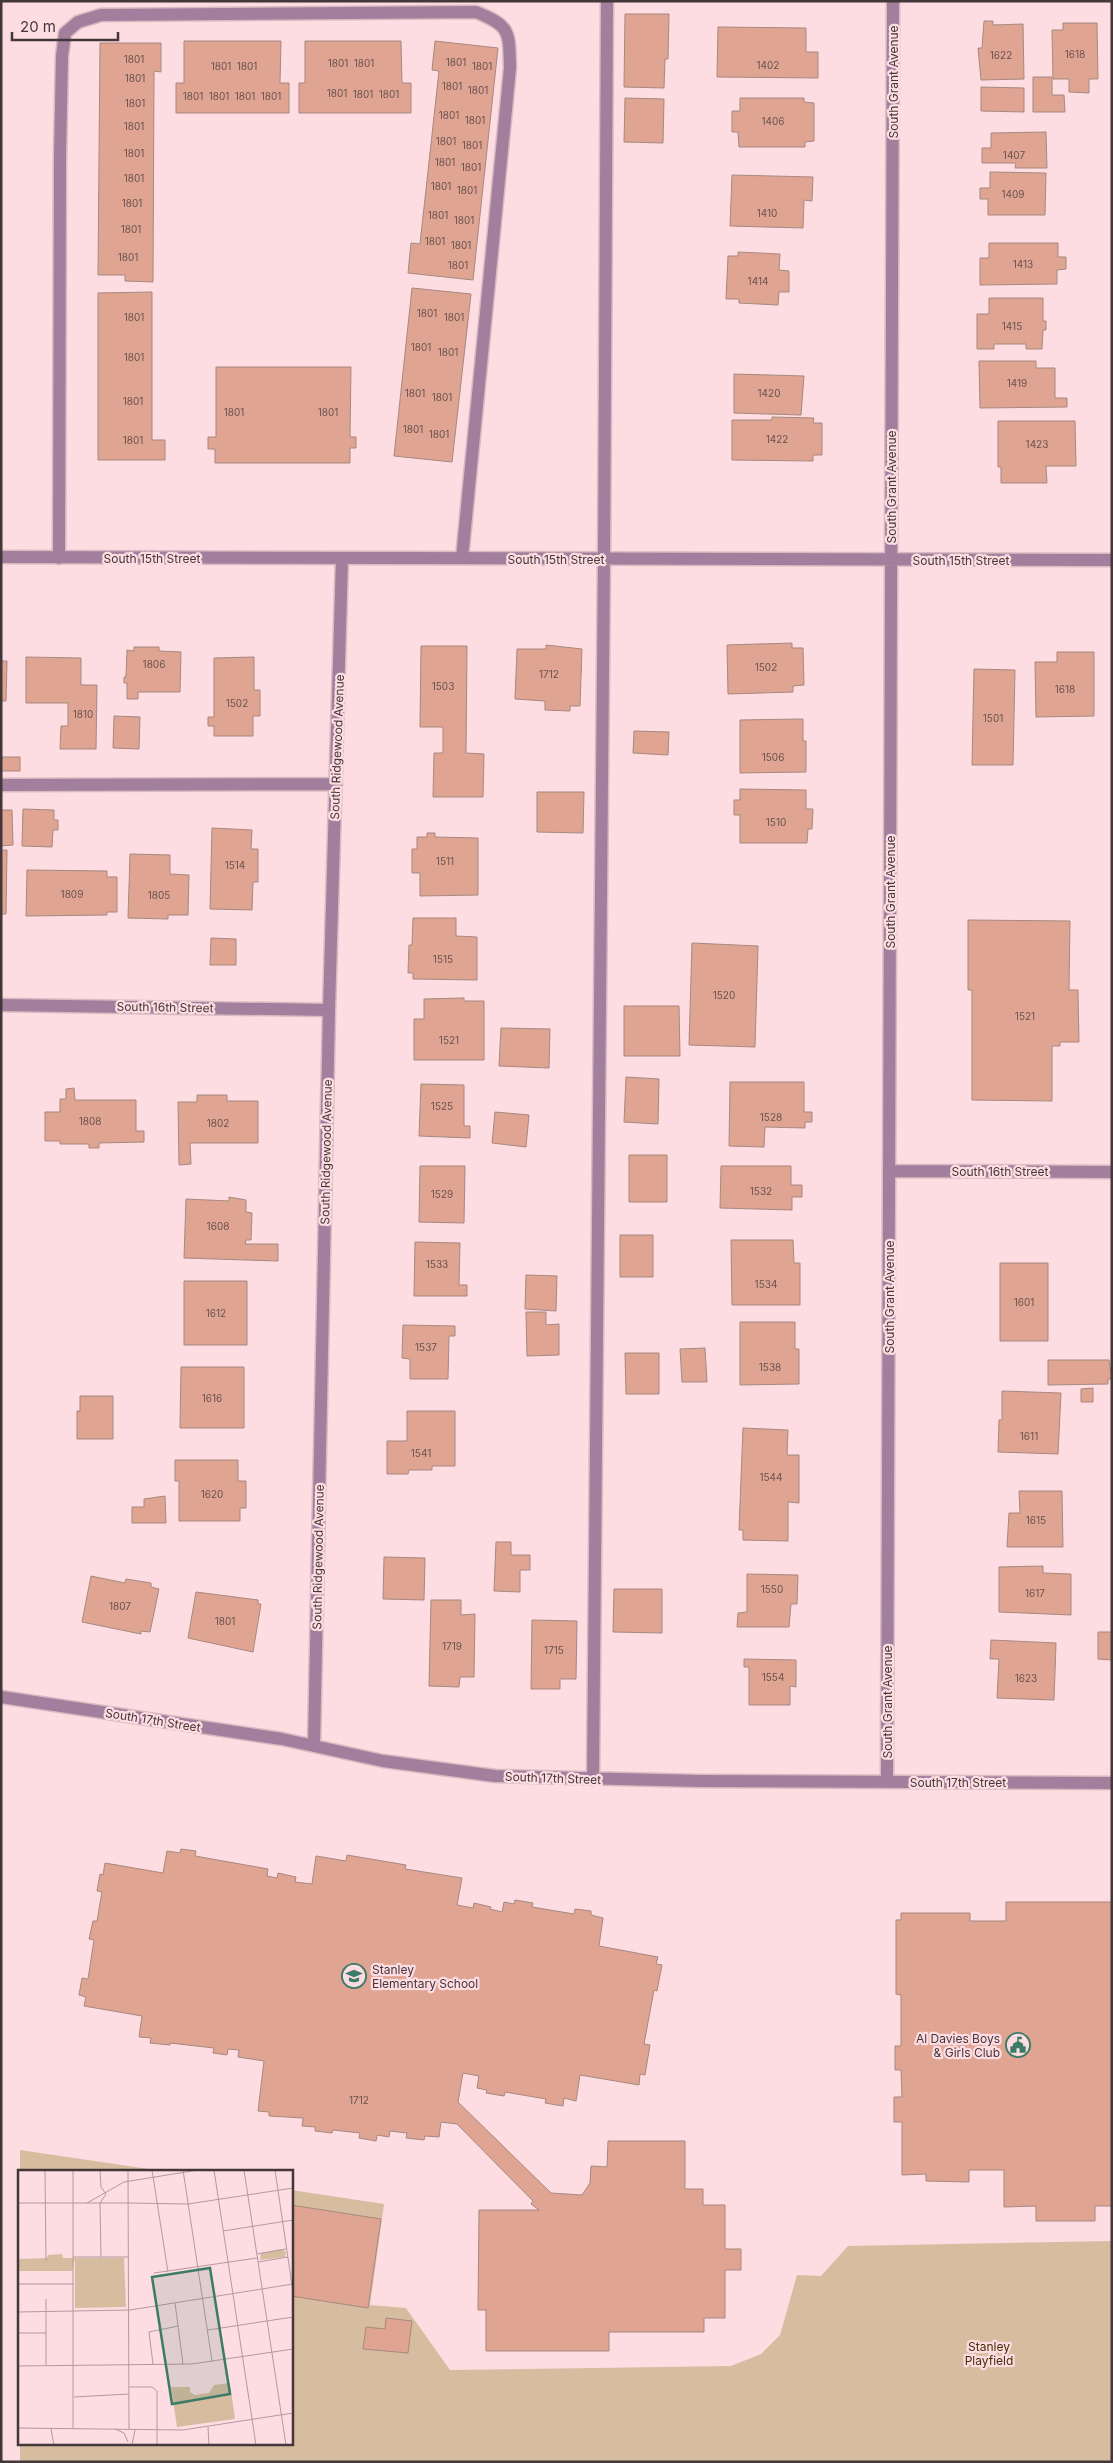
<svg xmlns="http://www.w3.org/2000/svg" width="1113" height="2463" viewBox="0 0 1113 2463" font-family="Inter,sans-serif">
  <rect width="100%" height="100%" fill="#fddce2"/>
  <path fill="#d7bda0" d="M20 2150 169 2172H20Z
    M291 2190 384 2204 370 2305 406 2308 450 2370 731 2366 761 2354 780 2335 797 2275 821 2276 848 2246 1112 2241V2462H20V2444H291Z"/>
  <path fill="#dfa492" stroke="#a68980" d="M625 14H669L668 59H665L664 88 624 87Z
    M984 21H993V25L1023 24 1024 79 981 80 978 48H982Z
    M1063 23H1097L1098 79H1089V93L1069 92V79H1053L1052 30H1063Z
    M718 27 806 28V52H818V78L717 77Z
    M184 41H281L280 83H289V113H176V83H184Z
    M305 41H401L402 83H411V113H299V83H305Z
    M435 41 498 48 473 280 408 273 411 243 420 244 439 71 432 70Z
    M100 43H161V72L154 71 153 282 125 281V275H98Z
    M1033 77H1052V95H1064L1065 112H1033Z
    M981 87 1024 88V112L981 111Z
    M625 98 664 99 663 143 624 142Z
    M740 98H804V102L814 103V141L805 142V147H739L738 132H732V111H740Z
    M1046 132 1047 168H1015L1016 163H982V148H991V133Z
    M990 172 1046 173 1045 215H988V199H980V188H990Z
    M732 175 813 177 812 201 804 200 803 228 730 226Z
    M989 243H1058V257H1066V269L1057 270V284L980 285V258H989Z
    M738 252 780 254 779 270 789 271V292H779L778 305 739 303V299H726L728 256H738Z
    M412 288 471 294 452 462 394 456Z
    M152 292V440H165V460H98V293Z
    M989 298H1043V321H1046V330H1043L1042 349H1026V344H994V349H977V314H989Z
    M979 361H1036V368H1055V398H1067V407L980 408Z
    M216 367H351L350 437H356V448H350V463H215V449H208V437H216Z
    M734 374 804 376 801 415 734 413Z
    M772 417 814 418 813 423H822V455H813V461L732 460V420H772Z
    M998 421H1075L1076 466H1046L1047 483H1001V467H998Z
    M792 643V648H803L804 685 793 686V692L728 694 727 645Z
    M546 645 582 649 580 706H570V711L545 710V701L515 699 517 649H546Z
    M421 646H467L466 753 484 754 483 797H433L434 753H443V727H420Z
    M134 647H159V651L181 652 180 692H138V699H127V683H124V677H126L127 650 134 651Z
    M1057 652H1094V716L1036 717 1035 662H1057Z
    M26 657 81 658V685H97L96 749H60L61 726H68V703H26Z
    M254 657V690H260V716H253V736H214V726H208V717H214V658Z
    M1 661H7L6 701H1Z
    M974 669 1015 670 1013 765H972Z
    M114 716 140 717 139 749 113 748Z
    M803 719V741H806V772L740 773V720Z
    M634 731 669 732 668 755 633 753Z
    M2 757H20V771H1Z
    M740 789 806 790V809H813L812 829H808L807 843H740V815H734V800H740Z
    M537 792H584L583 833 537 832Z
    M23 809 54 810V820H58V830H53L52 847 22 846Z
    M1 810H12L13 845 1 846Z
    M212 828 252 830 251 849H258V882H253L252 910 210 909Z
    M427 833H435V837L478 838V895L420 896V873H412V849H417V837H427Z
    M1 850H7L6 914H1Z
    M130 854 170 855V874L189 875 188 915H168V919L128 918Z
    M27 870 107 871V877H117V912H107V915L26 916Z
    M413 918H456V936L477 937V980L413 979V973H408L409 945H412Z
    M968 920 1070 921 1069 990H1078L1079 1042H1060V1046H1052V1101L972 1100V990H968Z
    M211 938 236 939V965H210Z
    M692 943 758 946 755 1047 689 1045Z
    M464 998V1001H484V1060H414V1019H424V999Z
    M624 1006H679L680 1056H624Z
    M501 1028 550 1029 549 1068 499 1066Z
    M626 1077 659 1079 658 1124 624 1122Z
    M730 1082H804V1112H812V1122H805V1128L765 1127 764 1147 729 1146Z
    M421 1084 464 1085V1126H470V1138L419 1136Z
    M74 1088 75 1100H136V1131H144V1142L99 1143V1148H89V1144H60V1141H45V1112H60V1099H66V1089Z
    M197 1095H227V1101H258V1143H190L191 1164 179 1165 178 1102H197Z
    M495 1112 529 1115 526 1147 492 1143Z
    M629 1155H667V1202H629Z
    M420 1166H465L464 1223 419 1222Z
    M721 1166H791V1185H802V1197H792V1210L720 1208Z
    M229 1197 246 1200V1212L252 1213 251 1240H246L245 1244H278V1261L184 1258 186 1199 229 1201Z
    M620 1235H653V1277H620Z
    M731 1240H793L794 1263H800V1305H732Z
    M415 1242 460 1243 459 1285H467V1296H414Z
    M1000 1263H1048V1341H1000Z
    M526 1275 557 1276 556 1311 525 1309Z
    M184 1281H247V1345H184Z
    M526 1312H546V1325L559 1324V1355L527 1356Z
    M740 1322H795V1349H799V1384L740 1385Z
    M403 1325 455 1326V1336H449L448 1379H410V1359L402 1358Z
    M705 1348 707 1382H682L680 1349Z
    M625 1353H659V1394H626Z
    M1048 1360H1109L1112 1379H1108V1384L1048 1385Z
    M181 1367H244V1428H180Z
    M1093 1388V1402H1081V1389Z
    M1002 1391 1061 1393 1058 1454 998 1452 999 1420H1002Z
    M80 1396H113V1439H77V1411H80Z
    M407 1411H455V1466H432V1470H409L408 1474H387V1441H407Z
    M743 1428 788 1430 787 1455H799V1503L788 1502V1541L743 1540V1530H739Z
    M175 1460H238V1481H246V1508H240V1521H179V1481H175Z
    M1019 1491H1062L1063 1547H1007L1009 1513H1020Z
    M165 1496 166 1523H132V1507H144V1499Z
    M496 1542H511V1555H530V1570H520V1592L494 1591Z
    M384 1557 425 1558 424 1600 383 1599Z
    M1043 1566V1573L1071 1574V1615L999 1612V1567Z
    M747 1574 798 1575 797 1604H791L789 1627H737L738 1613 747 1612Z
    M91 1576 125 1583 126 1579 151 1583V1587L159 1589 150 1632 141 1631V1634L82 1622Z
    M614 1589H662V1633L613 1632Z
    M196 1592 258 1600V1604H261L253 1652 188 1638Z
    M431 1600H461V1615L475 1614 474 1677H460L459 1687 429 1686Z
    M532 1620 577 1621 576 1679H560V1689H531Z
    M1098 1632H1112V1660L1098 1659Z
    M991 1640 1056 1643 1054 1700 997 1698 999 1659H990Z
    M744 1659 796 1660V1687L790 1686V1705H749V1667H744Z
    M181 1849 196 1851 195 1856 268 1869 267 1876 277 1878 278 1873 296 1877 295 1882 312 1884 316 1856 346 1861 347 1855 406 1865 405 1869 462 1878 457 1905 473 1908 474 1903 491 1907 490 1909 502 1912 504 1902 514 1904 515 1900 533 1903 532 1907 574 1914 575 1909 591 1911V1915L603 1918 599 1946 658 1957 656 1964 662 1965 657 1991 654 1990 644 2044 650 2045 645 2075 640 2074 639 2085 580 2075 576 2101 564 2098 563 2106 545 2103 546 2099 505 2092 504 2096 486 2093 487 2090 477 2088 479 2076 463 2073 458 2102 551 2193 582 2195 590 2183 591 2166 607 2167 608 2141H685V2189H703V2205H725V2249H741V2270H725V2318H704V2332H609V2351H486V2310H478L479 2210H539L531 2204 533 2201 457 2124 441 2122 439 2137 425 2136 424 2140 406 2138 407 2133 390 2131 389 2137 377 2135 376 2141 359 2138 360 2133 333 2130 332 2133 315 2131V2127L302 2126 303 2118 269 2116V2112L258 2111 264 2061 238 2057 239 2050 228 2049 227 2055 213 2053 214 2048 170 2043V2045L150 2043 151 2038 139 2037 142 2016 84 2006 86 1997 79 1995 82 1978 88 1979 94 1940 89 1939 93 1921H97L102 1892 97 1891 100 1874 103 1875 105 1863 163 1873 167 1851 180 1853Z
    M1006 1902H1112V2206H1095V2221H1036V2206L1004 2207V2170H969V2182L926 2181V2174L902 2175V2122H894V2097H902L901 2070H895V2046H901V1995L896 1994V1920H901V1913H970V1921H1006Z
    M291 2205 381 2219 368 2308 291 2296Z
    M386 2318 412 2321 408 2353 363 2349 366 2327 385 2329Z"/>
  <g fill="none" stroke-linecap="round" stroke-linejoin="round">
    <defs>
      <path id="minor" d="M1 557 1112 560
        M59 558 60 155 62 56 65 33 78 22 101 15 476 12C511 26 509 32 510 68L462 558
        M1 785 336 784
        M1 1005 329 1010
        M889 1171 1112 1172
        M1 1697 282 1739 383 1761 495 1776 700 1781 1112 1783
        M314 1745 329 1010 342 558
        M593 1779 604 559 607 1
        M887 1782 893 1"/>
    </defs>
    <use href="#minor" stroke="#d8bbc0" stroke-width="15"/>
    <use href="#minor" stroke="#a27f9d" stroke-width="12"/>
  </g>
  <defs>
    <symbol id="school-ring" viewBox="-11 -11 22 22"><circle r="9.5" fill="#fddce2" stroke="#3c7b68" stroke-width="1.5"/><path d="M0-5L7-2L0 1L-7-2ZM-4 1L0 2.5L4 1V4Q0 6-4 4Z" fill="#3c7b68"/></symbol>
    <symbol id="civic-ring" viewBox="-11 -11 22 22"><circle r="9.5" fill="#fddce2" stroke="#3c7b68" stroke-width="1.5"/><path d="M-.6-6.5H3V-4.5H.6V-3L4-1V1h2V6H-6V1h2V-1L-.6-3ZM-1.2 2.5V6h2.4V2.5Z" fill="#3c7b68"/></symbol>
  </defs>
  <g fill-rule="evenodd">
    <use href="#school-ring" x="340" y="1962" width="28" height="28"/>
    <use href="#civic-ring" x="1004" y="2031" width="28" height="28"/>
  </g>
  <g text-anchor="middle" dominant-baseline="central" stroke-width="4.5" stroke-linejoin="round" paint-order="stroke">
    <g font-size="10" fill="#6b5250">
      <text x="1075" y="54">1618</text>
      <text x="1001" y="55">1622</text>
      <text x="134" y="59">1801</text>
      <text x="456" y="62">1801</text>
      <text x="338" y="63">1801</text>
      <text x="364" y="63">1801</text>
      <text x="768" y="65">1402</text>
      <text x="221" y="66">1801</text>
      <text x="247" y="66">1801</text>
      <text x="482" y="66">1801</text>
      <text x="135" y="78">1801</text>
      <text x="452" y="86">1801</text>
      <text x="478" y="90">1801</text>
      <text x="337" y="93">1801</text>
      <text x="363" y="94">1801</text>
      <text x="389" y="94">1801</text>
      <text x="193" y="96">1801</text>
      <text x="219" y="96">1801</text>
      <text x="245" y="96">1801</text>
      <text x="271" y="96">1801</text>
      <text x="135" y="103">1801</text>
      <text x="449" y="115">1801</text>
      <text x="475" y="120">1801</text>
      <text x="773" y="121">1406</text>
      <text x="134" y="126">1801</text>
      <text x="446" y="141">1801</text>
      <text x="472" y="145">1801</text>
      <text x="134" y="153">1801</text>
      <text x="1014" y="155">1407</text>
      <text x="445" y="162">1801</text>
      <text x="471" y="167">1801</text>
      <text x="134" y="178">1801</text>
      <text x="441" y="186">1801</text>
      <text x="467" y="190">1801</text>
      <text x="1013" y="194">1409</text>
      <text x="132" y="203">1801</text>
      <text x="767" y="213">1410</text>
      <text x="438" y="215">1801</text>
      <text x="464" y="220">1801</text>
      <text x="131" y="229">1801</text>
      <text x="435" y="241">1801</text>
      <text x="461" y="245">1801</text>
      <text x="128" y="257">1801</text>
      <text x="1023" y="264">1413</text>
      <text x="458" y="265">1801</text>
      <text x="758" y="281">1414</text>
      <text x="427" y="313">1801</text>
      <text x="134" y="317">1801</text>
      <text x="454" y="317">1801</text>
      <text x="1012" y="326">1415</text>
      <text x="421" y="347">1801</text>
      <text x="448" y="352">1801</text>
      <text x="134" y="357">1801</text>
      <text x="1017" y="383">1419</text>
      <text x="415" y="393">1801</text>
      <text x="769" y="393">1420</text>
      <text x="442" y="397">1801</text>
      <text x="133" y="401">1801</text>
      <text x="234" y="412">1801</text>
      <text x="328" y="412">1801</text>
      <text x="413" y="429">1801</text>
      <text x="439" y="434">1801</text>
      <text x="777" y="439">1422</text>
      <text x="133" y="440">1801</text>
      <text x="1037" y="444">1423</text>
      <text x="154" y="664">1806</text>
      <text x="766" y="667">1502</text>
      <text x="549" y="674">1712</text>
      <text x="443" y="686">1503</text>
      <text x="1065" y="689">1618</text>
      <text x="237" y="703">1502</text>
      <text x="83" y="714">1810</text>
      <text x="993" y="718">1501</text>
      <text x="773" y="757">1506</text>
      <text x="776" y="822">1510</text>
      <text x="445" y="861">1511</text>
      <text x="235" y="865">1514</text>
      <text x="72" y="894">1809</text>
      <text x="159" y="895">1805</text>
      <text x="443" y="959">1515</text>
      <text x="724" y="995">1520</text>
      <text x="1025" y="1016">1521</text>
      <text x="449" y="1040">1521</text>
      <text x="442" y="1106">1525</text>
      <text x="771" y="1117">1528</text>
      <text x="90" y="1121">1808</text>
      <text x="218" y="1123">1802</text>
      <text x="761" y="1191">1532</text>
      <text x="442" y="1194">1529</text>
      <text x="218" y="1226">1608</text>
      <text x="437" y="1264">1533</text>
      <text x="766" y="1284">1534</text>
      <text x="1024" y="1302">1601</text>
      <text x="216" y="1313">1612</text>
      <text x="426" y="1347">1537</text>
      <text x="770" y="1367">1538</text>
      <text x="212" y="1398">1616</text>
      <text x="1029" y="1436">1611</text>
      <text x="421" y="1453">1541</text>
      <text x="771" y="1477">1544</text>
      <text x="212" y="1494">1620</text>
      <text x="1036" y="1520">1615</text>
      <text x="772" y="1589">1550</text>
      <text x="1035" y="1593">1617</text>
      <text x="120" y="1606">1807</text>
      <text x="225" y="1621">1801</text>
      <text x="452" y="1646">1719</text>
      <text x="554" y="1650">1715</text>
      <text x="773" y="1677">1554</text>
      <text x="1026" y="1678">1623</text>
      <text x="359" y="2100">1712</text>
    </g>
    <g font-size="12" fill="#44373a" stroke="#fddce2">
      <text transform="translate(893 82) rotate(-90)">South Grant Avenue</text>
      <text transform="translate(891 487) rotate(-90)">South Grant Avenue</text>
      <text x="152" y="558">South 15th Street</text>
      <text x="556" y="559">South 15th Street</text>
      <text x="961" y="560">South 15th Street</text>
      <text transform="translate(337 747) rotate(-88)">South Ridgewood Avenue</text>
      <text transform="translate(890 892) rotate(-90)">South Grant Avenue</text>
      <text transform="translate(165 1007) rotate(1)">South 16th Street</text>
      <text transform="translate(326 1152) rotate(-89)">South Ridgewood Avenue</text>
      <text x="1000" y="1171">South 16th Street</text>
      <text transform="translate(889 1297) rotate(-90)">South Grant Avenue</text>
      <text transform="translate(318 1557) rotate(-89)">South Ridgewood Avenue</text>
      <text transform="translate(887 1702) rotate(-90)">South Grant Avenue</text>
      <text transform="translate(153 1720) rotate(9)">South 17th Street</text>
      <text transform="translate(553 1778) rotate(2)">South 17th Street</text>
      <text x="958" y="1782">South 17th Street</text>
    </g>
    <g font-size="12" fill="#44373a" stroke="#fddce2" text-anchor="start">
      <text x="372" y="1969">Stanley<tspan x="372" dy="14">Elementary School</tspan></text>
      <text x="1000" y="2038" text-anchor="end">Al Davies Boys<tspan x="1000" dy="14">&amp; Girls Club</tspan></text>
    </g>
    <g font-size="12" fill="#472d07" stroke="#fddce2">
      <text x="989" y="2346">Stanley<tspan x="989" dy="14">Playfield</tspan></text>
    </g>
  </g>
  <g transform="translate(18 2170)">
    <rect width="275" height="275" fill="#fddce2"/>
    <path d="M264 79 268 82 267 87 242 90 243 83ZM44 84 45 88H106L108 137 57 138V89L54 101H0V89L29 88 30 85ZM212 213 217 249 159 257 153 217H172V222L177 225 191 223 196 215Z" fill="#d7bda0"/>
    <path fill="none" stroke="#b39a9f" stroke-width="1" d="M27 0 28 91M55 0V259M82 0 83 17 88 24 82 33 83 87M110 0 111 259M134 0 150 102M165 0 194 191M196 0 238 275M226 0 268 275M257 0 275 122M0 33H111M69 33 106 12 180 0M111 33 170 34 275 18M205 61 275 50M239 84 268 79M55 87H111M240 92 270 87M136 103 239 88M0 114H56M28 129V195M157 133 165 194M0 142 112 140 275 114M190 160 275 147M0 163H28M135 194 131 162 160 156M0 196 174 194 275 179M111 217H134L139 221V275M56 227 111 224M190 257 191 275M0 258 165 260 275 243M33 259 36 275M97 259 106 263 110 272M114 275 117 260"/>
    <path fill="#3c7b68" fill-opacity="0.15" stroke="#3c7b68" stroke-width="2.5" d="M192 98 212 224 154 234 134 107Z"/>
    <rect width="275" height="275" fill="none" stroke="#44373a" stroke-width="2.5"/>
  </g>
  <rect width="1113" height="2463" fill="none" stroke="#44373a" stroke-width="5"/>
  <path d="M12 32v8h106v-8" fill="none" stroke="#44373a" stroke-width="2.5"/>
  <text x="20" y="32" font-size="15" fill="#44373a" stroke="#fddce2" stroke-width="4" paint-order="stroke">20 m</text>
</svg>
